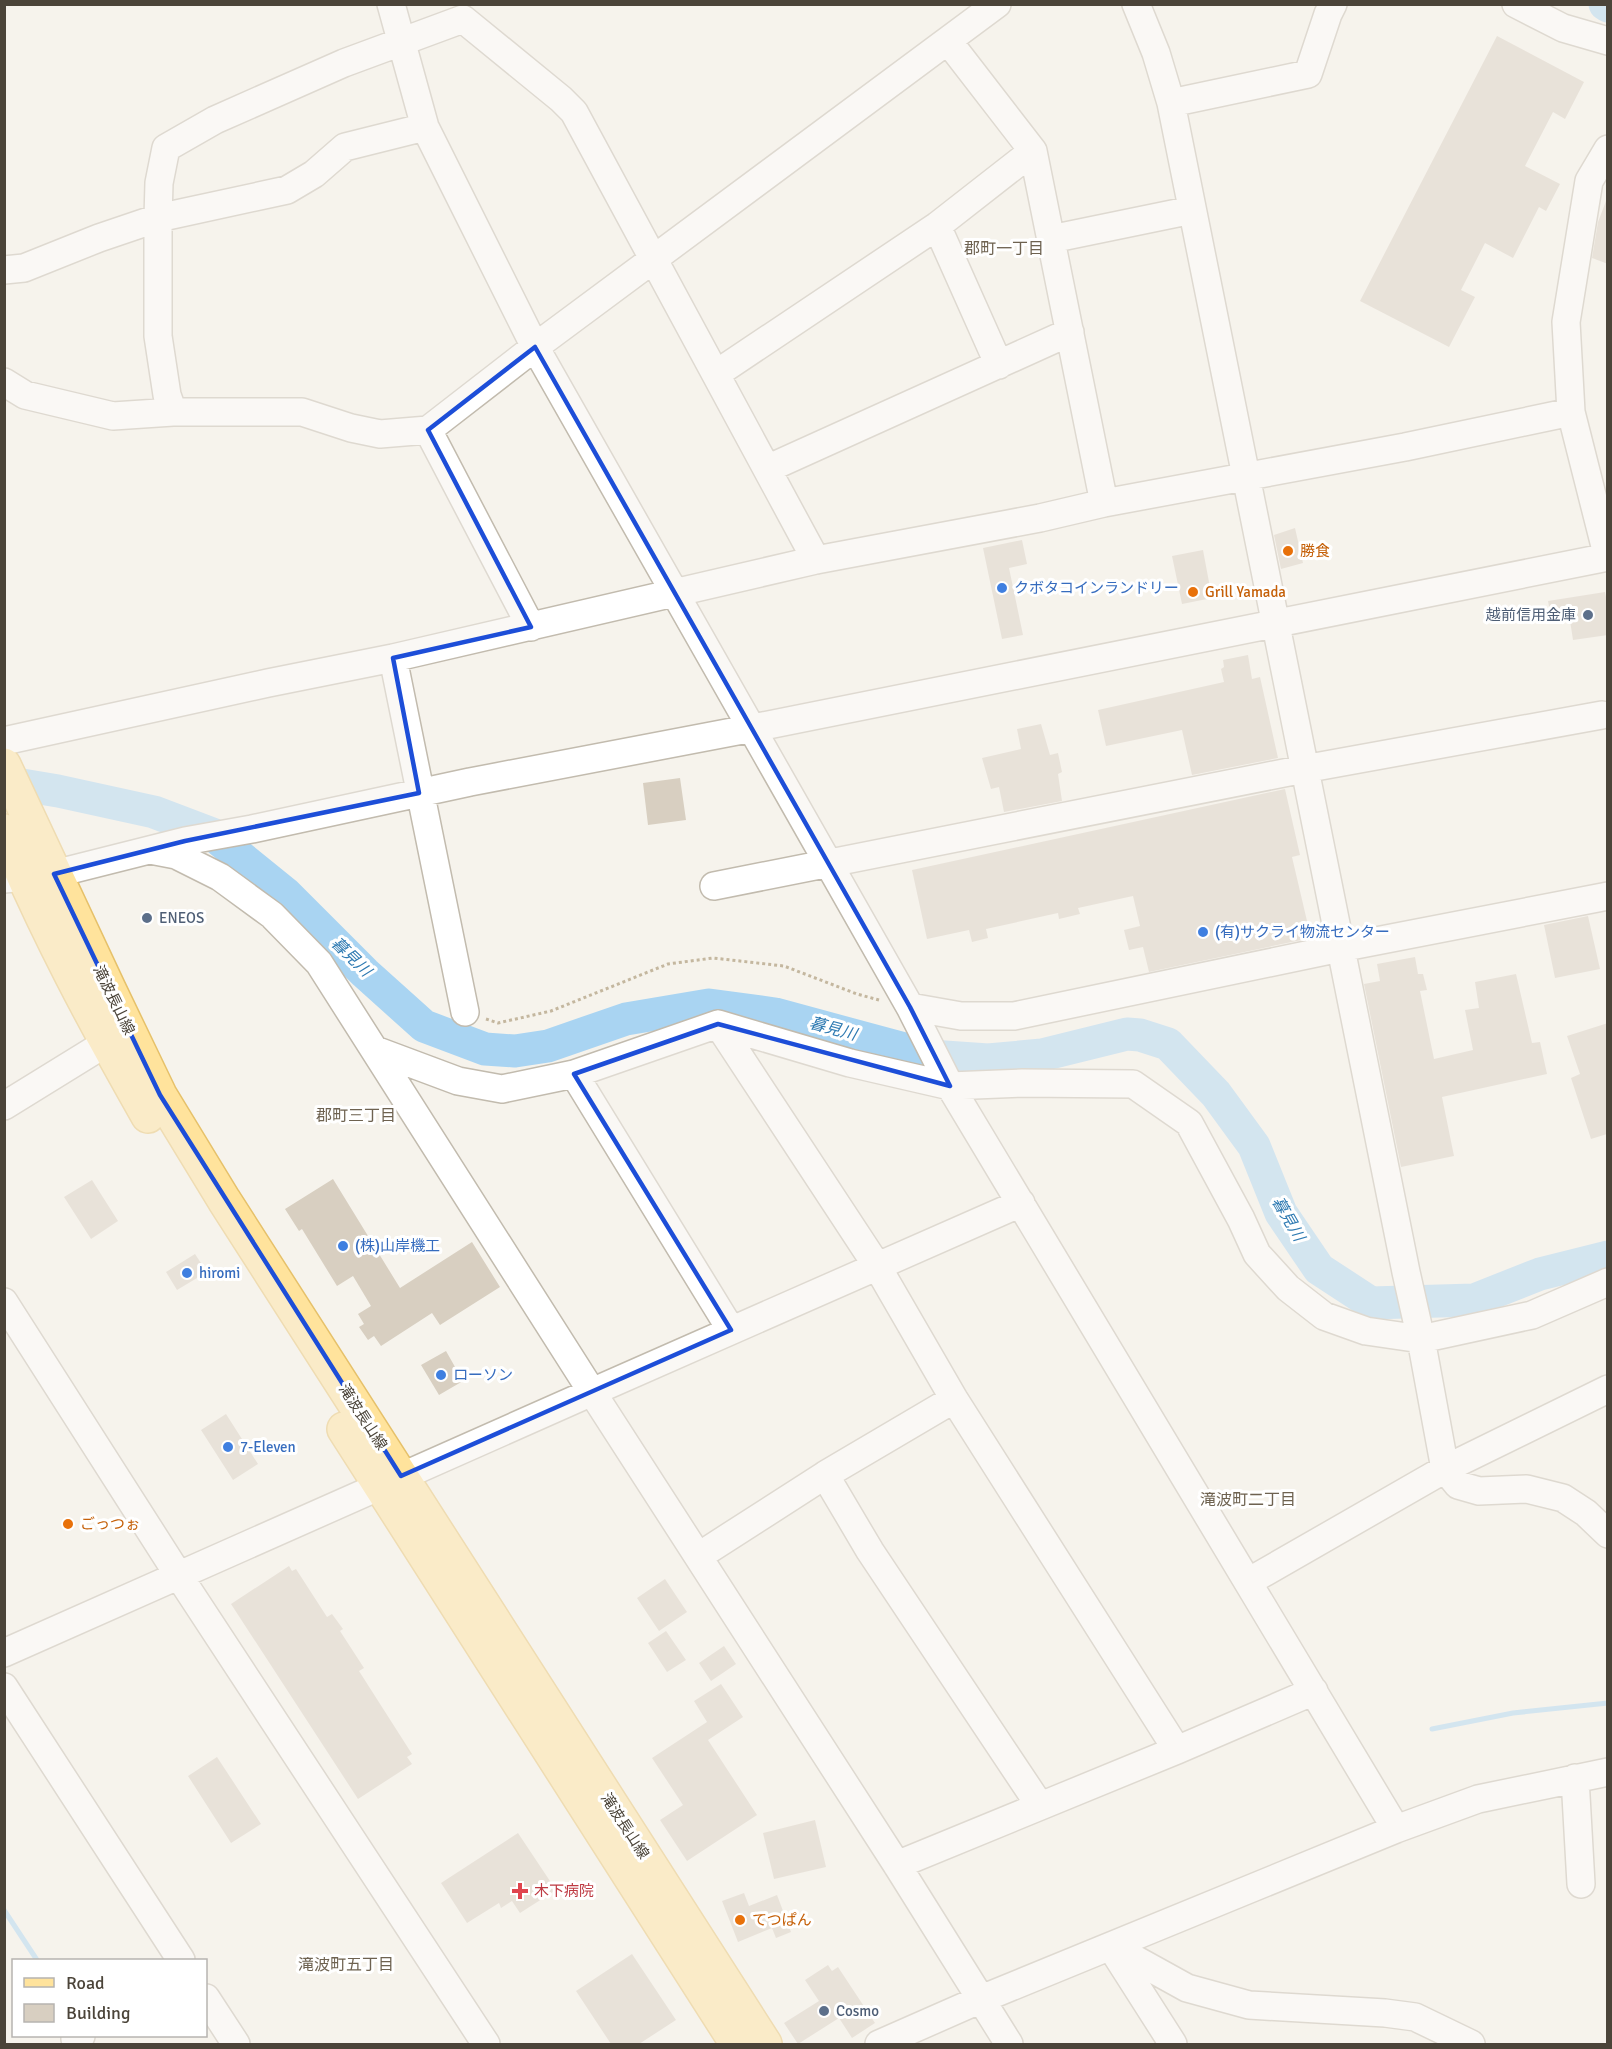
<svg xmlns="http://www.w3.org/2000/svg" width="1612" height="2049" viewBox="0 0 1612 2049" font-family="Signika,'Noto Sans JP',sans-serif">
  <rect width="100%" height="100%" fill="#f6f3ec"/>
  <g fill="none" stroke-linecap="round" stroke-linejoin="round">
    <path stroke="#a9d4f2" stroke-width="5" d="M1432 1729 1513 1713 1608 1703
      M4 1910 37 1960"/>
    <path stroke="#a9d4f2" stroke-width="33" d="M1605 4 1608 6
      M4 782 58 791 154 812 212 834 285 893 365 973 424 1026 485 1049 515 1051 548 1046 626 1019 709 1005 775 1014 930 1056 988 1060 1042 1055 1127 1034 1140 1035 1168 1044 1216 1094 1254 1146 1281 1213 1319 1269 1371 1303 1474 1300 1540 1274 1608 1257"/>
  </g>
  <path fill="#d8cfc1" d="M1497 36 1584 82 1565 119 1553 112 1525 166 1560 184 1546 211 1539 207 1513 258 1485 243 1461 290 1475 297 1449 347 1360 301Z
    M1606 201H1608V264L1592 258 1598 222Z
    M1295 528 1303 563 1281 569 1274 535Z
    M1022 540 1027 564 1009 568 1023 635 1002 639 983 548Z
    M1203 550 1212 598 1182 604 1172 556Z
    M1605 592 1608 607V635L1573 640 1569 614 1551 617 1548 601Z
    M1248 655 1252 679 1260 677 1278 758 1192 775 1182 730 1106 746 1098 710 1224 682 1221 669 1224 667 1223 660Z
    M1041 724 1050 755 1058 753 1062 772 1058 774 1062 801 1004 812 999 787 991 789 982 758 1021 749 1017 729Z
    M680 778 686 820 648 825 643 783Z
    M1285 789 1300 855 1292 857 1311 938 1149 972 1143 947 1129 950 1124 930 1140 926 1133 896 1078 908 1080 914 1059 919 1058 913 986 929 988 938 972 942 969 930 927 939 912 870Z
    M1588 916 1600 969 1555 978 1544 925Z
    M1415 957 1418 974H1423L1427 990 1420 991 1434 1059 1473 1050 1465 1010 1479 1008 1475 982 1516 974 1532 1043 1540 1042 1547 1074 1442 1097 1454 1156 1401 1167 1364 984 1380 981 1377 964Z
    M1608 1023 1607 1134 1591 1139 1571 1078 1580 1074 1567 1036Z
    M333 1179 400 1288 472 1242 500 1287 440 1325 432 1313 381 1346 374 1336 368 1340 359 1327 364 1324 358 1314 371 1306 353 1276 337 1286 302 1229 299 1231 285 1209Z
    M92 1180 118 1221 91 1239 64 1197Z
    M195 1254 207 1272 177 1290 166 1272Z
    M446 1351 463 1381 439 1395 421 1365Z
    M226 1414 258 1464 233 1480 201 1430Z
    M289 1566 292 1571 296 1569 327 1617 332 1614 343 1629 340 1631 364 1668 359 1671 412 1754 407 1757 412 1764 358 1799 231 1604Z
    M665 1579 687 1612 659 1631 637 1598Z
    M666 1631 686 1660 667 1672 648 1643Z
    M724 1646 736 1664 711 1681 699 1663Z
    M721 1684 743 1717 708 1740 757 1815 687 1861 660 1820 683 1805 652 1758 707 1722 694 1701Z
    M217 1757 261 1824 231 1843 188 1776Z
    M815 1820 826 1867 774 1879 763 1833Z
    M518 1833 556 1890 520 1913 512 1901 501 1908 499 1903 467 1923 441 1883Z
    M744 1893 749 1906 777 1895 791 1932 776 1938 772 1928 738 1942 722 1901Z
    M632 1954 676 2020 639 2044H611L576 1991Z
    M828 1965 832 1971 838 1967 875 2023 852 2038 839 2018 798 2044 784 2023 819 2001 805 1980Z"/>
  <g fill="none" stroke-linecap="round" stroke-linejoin="round">
    <defs>
      <path id="minor" d="M391 4 425 127 535 347 910 1007 950 1086 1396 1829
        M1136 4 1156 53 1171 103 1406 1272 1421 1339 1445 1469 1458 1485 1479 1491 1527 1489 1563 1498 1586 1513 1608 1534
        M1516 4 1563 28 1608 41
        M948 41 1033 151 1104 503
        M1171 103 1308 74 1328 14 1333 4
        M1608 149 1589 181 1566 322 1571 412 1608 558
        M937 226 999 365
        M1051 239 1192 210
        M4 270 24 268 99 238 158 218 287 190 314 174 345 147 425 127
        M716 374 937 226 1033 151
        M4 382 25 395 113 416 173 412H302L351 428 380 434 428 430 535 347 997 4
        M173 412 167 395 158 336V218L159 183 166 148 215 120 344 63 463 19 561 99 574 112 816 560
        M428 430 531 627
        M767 469 1070 332
        M393 658 465 1012
        M4 741 268 683 393 658 816 560 1040 518 1104 503 1405 447 1571 412
        M150 850 176 855 220 877 272 915 319 963 592 1392 897 1865 1009 2044
        M4 879 54 874 185 841 252 829 470 782 753 728 1608 557
        M714 886 1304 769 1602 715
        M910 1007 961 1016H1014L1340 948 1608 896
        M718 1024 877 1266 954 1399 1177 1750
        M375 1050 458 1081 502 1089 574 1074 718 1024 850 1063 950 1086 1022 1083 1133 1084 1189 1123 1241 1219 1257 1254 1288 1288 1324 1316 1366 1331 1421 1339 1532 1315 1608 1282
        M574 1074 731 1330
        M4 1106 106 1043
        M4 1302 179 1576 486 2044
        M825 1475 870 1551 1040 1806
        M699 1556 825 1475 954 1399
        M1248 1582 1445 1469 1608 1389
        M4 1653 592 1392 1021 1203
        M4 1687 181 1960
        M1575 1778 1581 1884
        M897 1865 1177 1750 1314 1691
        M1111 1946 1187 1988 1249 2005 1385 2013 1415 2017 1471 2044
        M1113 1950 1173 2044
        M206 1998 236 2044
        M75 2039 81 2036
        M879 2044 979 2000 1396 1829 1478 1799 1608 1772"/>
      <path id="major" d="M4 765 109 989 160 1095 224 1200 765 2044
        M4 831C45 930 95 1023 148 1116
        M344 1429 737 2044"/>
    </defs>
    <use href="#minor" stroke="#c2bbae" stroke-width="30"/>
    <use href="#major" stroke="#e6c16a" stroke-width="36"/>
    <path stroke="#c4b79f" stroke-width="3" stroke-dasharray="3 3" stroke-linecap="butt" d="M486 1019 498 1023 551 1011 668 964 713 958 784 966 857 994 879 1000"/>
    <use href="#minor" stroke="#fff" stroke-width="27"/>
    <use href="#major" stroke="#ffe39c" stroke-width="33"/>
  </g>
  <path d="M0 0H1612V2049H0ZM535 347 910 1007 950 1086 718 1024 574 1074 731 1330 401 1476 160 1095 54 874 185 841 419 793 393 658 531 627 428 430Z" fill="#f6f3ec" fill-opacity=".55" fill-rule="evenodd"/>
  <path fill="none" stroke="#1d4ed8" stroke-width="4.5" stroke-linejoin="round" d="M535 347 910 1007 950 1086 718 1024 574 1074 731 1330 401 1476 160 1095 54 874 185 841 419 793 393 658 531 627 428 430Z"/>
  <g fill="#e8710a" stroke="#fff" stroke-width="2">
    <circle cx="1288" cy="551" r="6"/>
    <circle cx="1193" cy="592" r="6"/>
    <circle cx="68" cy="1524" r="6"/>
    <circle cx="740" cy="1920" r="6"/>
  </g>
  <g fill="#3f7fe0" stroke="#fff" stroke-width="2">
    <circle cx="1002" cy="588" r="6"/>
    <circle cx="1203" cy="932" r="6"/>
    <circle cx="343" cy="1246" r="6"/>
    <circle cx="187" cy="1273" r="6"/>
    <circle cx="441" cy="1375" r="6"/>
    <circle cx="228" cy="1447" r="6"/>
  </g>
  <g fill="#5c6f8a" stroke="#fff" stroke-width="2">
    <circle cx="1588" cy="615" r="6"/>
    <circle cx="147" cy="918" r="6"/>
    <circle cx="824" cy="2011" r="6"/>
  </g>
  <path fill="#e0444e" stroke="#fff" stroke-width="2" d="M517 1882h6v6h6v6h-6v6h-6v-6h-6v-6h6z"/>
  <g text-anchor="middle" dominant-baseline="central" stroke-width="6" stroke-linejoin="round" paint-order="stroke">
    <g font-size="15" fill="#c56008" stroke="#fff" text-anchor="start">
      <text x="1300" y="551">勝食</text>
      <text x="1205" y="592">Grill Yamada</text>
      <text x="80" y="1524">ごっつぉ</text>
      <text x="752" y="1920">てつぱん</text>
    </g>
    <g font-size="15" fill="#366cbe" stroke="#fff" text-anchor="start">
      <text x="1014" y="588">クボタコインランドリー</text>
      <text x="1215" y="932">(有)サクライ物流センター</text>
      <text x="355" y="1246">(株)山岸機工</text>
      <text x="199" y="1273">hiromi</text>
      <text x="453" y="1375">ローソン</text>
      <text x="240" y="1447">7-Eleven</text>
    </g>
    <g font-size="15" fill="#4e5e75" stroke="#fff" text-anchor="start">
      <text x="1576" y="615" text-anchor="end">越前信用金庫</text>
      <text x="159" y="918">ENEOS</text>
      <text x="836" y="2011">Cosmo</text>
    </g>
    <g font-size="15" fill="#4b4439" stroke="#fff">
      <text transform="translate(114 1000) rotate(64)">滝波長山線</text>
      <text transform="translate(363 1417) rotate(57)">滝波長山線</text>
      <text transform="translate(625 1826) rotate(57)">滝波長山線</text>
    </g>
    <g font-size="15" fill="#be3a42" stroke="#fff" text-anchor="start">
      <text x="534" y="1891">木下病院</text>
    </g>
    <g font-size="16" fill="#6e6250" stroke="#fff">
      <text x="1004" y="249">郡町一丁目</text>
      <text x="356" y="1116">郡町三丁目</text>
      <text x="1248" y="1500">滝波町二丁目</text>
      <text x="346" y="1965">滝波町五丁目</text>
    </g>
    <g font-size="16" font-style="italic" fill="#2e7ab2" stroke="#fff">
      <text transform="translate(351 957) rotate(44)">暮見川</text>
      <text transform="translate(833 1029) rotate(15)">暮見川</text>
      <text transform="translate(1288 1219) rotate(60)">暮見川</text>
    </g>
  </g>
  <rect width="1612" height="2049" fill="none" stroke="#4b4439" stroke-width="12"/>
  <rect x="12" y="1959" width="195" height="78" fill="#ffffff" stroke="#b7b4b0" stroke-width="1.5"/>
  <rect x="24" y="1978" width="30" height="9" fill="#ffe39c" stroke="#b7b4b0" stroke-width="1.5"/>
  <text x="66" y="1989" font-size="18" fill="#4b4439">Road</text>
  <rect x="24" y="2004" width="30" height="18" fill="#d8cfc1" stroke="#b7b4b0" stroke-width="1.5"/>
  <text x="66" y="2019" font-size="18" fill="#4b4439">Building</text>
</svg>
